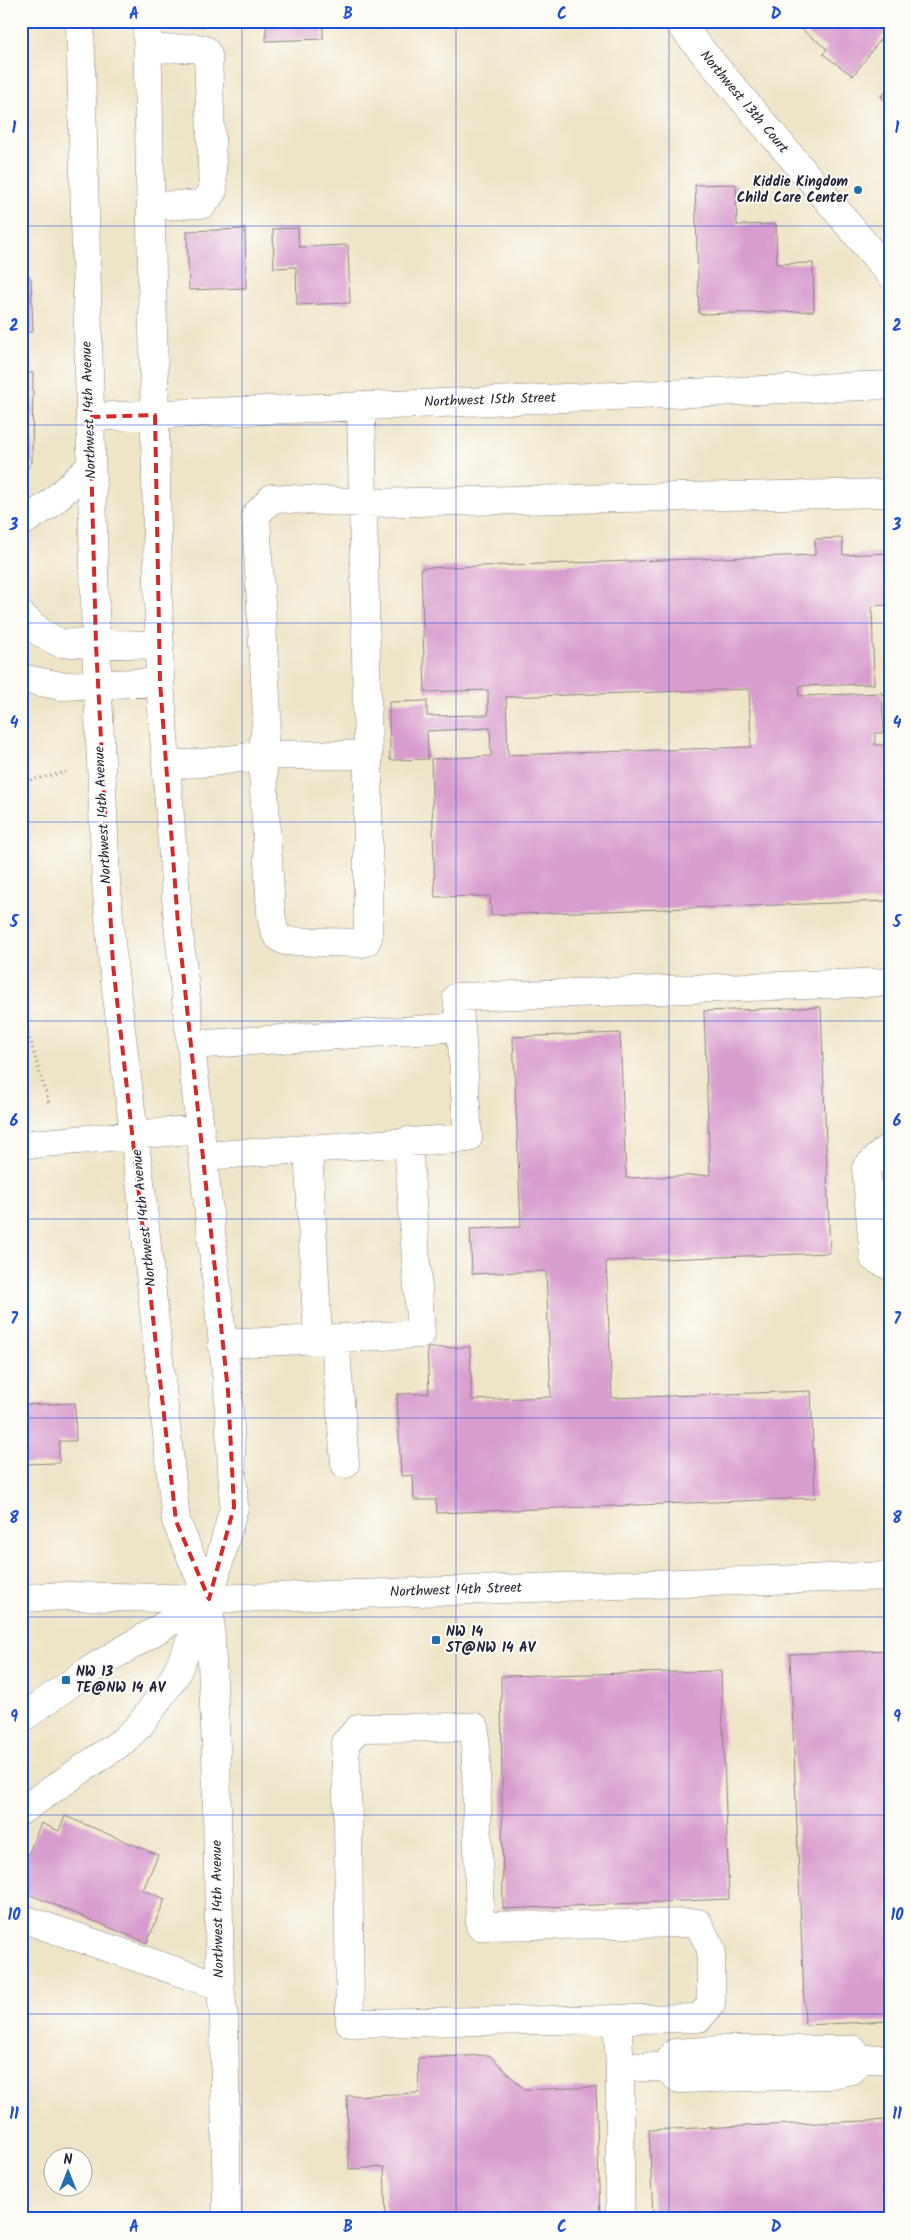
<svg xmlns="http://www.w3.org/2000/svg" width="911" height="2240" viewBox="0 0 911 2240" font-family="Kalam,sans-serif">
  <rect width="100%" height="100%" fill="#fdfcf7"/>
  <filter id="ink" filterUnits="userSpaceOnUse"><feTurbulence type="fractalNoise" baseFrequency=".02" numOctaves="2"/><feDisplacementMap in="SourceGraphic" scale="10" xChannelSelector="R" yChannelSelector="G"/><feConvolveMatrix kernelMatrix="1 2 1 2 8 2 1 2 1" color-interpolation-filters="sRGB"/></filter>
  <filter id="wash" filterUnits="userSpaceOnUse"><feTurbulence type="fractalNoise" baseFrequency=".0096" numOctaves="4" result="noise"/><feDisplacementMap in="SourceGraphic" scale="20" xChannelSelector="R" yChannelSelector="G"/><feGaussianBlur stdDeviation="1.12" result="paint"/><feColorMatrix in="noise" values="0 0 0 0 0 0 0 0 0 0 0 0 0 0 0 0 0 1.4 0 .05"/><feComposite in="paint" operator="in"/></filter>
  <g filter="url(#wash)">
    <rect width="100%" height="100%" fill="#efe4c7"/>
    <g id="blocks">
      <path fill="#d89cce" fill-rule="evenodd" d="M184 21H241V25L184 27Z
        M266 21H323V39L266 41Z
        M805 21H890V26L853 76 823 54 827 49 800 28Z
        M890 89V106L881 96Z
        M736 184 737 225 776 224 777 264 813 263 814 311 699 314 695 185Z
        M298 228 299 247 348 245 350 303 297 305 296 267 274 268 273 229Z
        M245 229 246 288 189 290 187 231Z
        M31 278 33 332H25L23 373H33L32 462 21 477V279Z
        M842 538 843 555 890 553V605L872 606 874 684 799 686V696L882 693 884 733H875V745H890V901L491 915 490 896 435 897 431 759 491 756 490 728 427 731 428 759 390 760 389 702 427 701V716L488 715V690L425 692 421 568 815 555V539ZM749 689 751 747 508 755 506 697Z
        M821 1007 830 1253 606 1261 612 1398 811 1391 815 1498 437 1513 436 1500H414L413 1475 401 1476 397 1394 429 1393 427 1348 470 1347 472 1400 551 1397 546 1271 472 1274 470 1229 521 1227 513 1037 620 1033 626 1178 710 1175 704 1011Z
        M75 1403 76 1441H59V1463L21 1464V1405Z
        M890 1650V2021L805 2025 790 1654Z
        M721 1671 729 1899 503 1909 501 1676Z
        M65 1816 158 1855 143 1890 165 1899 147 1943 21 1891V1872L41 1823 59 1831Z
        M489 2055 525 2090 596 2087 600 2219H386L384 2167 349 2169 347 2096 419 2093 418 2058Z
        M890 2120V2219H653L649 2130Z"/>
    </g>
  </g>
  <g filter="url(#ink)">
    <use href="#blocks" fill-opacity="0" stroke="#888381" stroke-width="1"/>
    <g fill="none" stroke-linecap="round" stroke-linejoin="round">
      <defs>
        <path id="minor" d="M80 21 96 645 106 882 113 965 142 1198 176 1521 209 1599
          M147 21 160 682 178 924 228 1391 234 1507 209 1599 216 1748 220 1986 224 2019 227 2219
          M677 21 890 274
          M148 49 198 48 205 50 208 55 213 191 203 204 151 206
          M361 405 368 755V938L366 942 362 943 285 941C272 936 273 924 271 912L262 755H368
          M90 417 890 385
          M21 523 49 505 91 466
          M21 615 41 633 60 643 160 645
          M21 678 61 686 160 682
          M167 765 213 762 262 755 267 716 256 515 272 498 363 503 890 493
          M461 1027 457 997 890 982
          M191 1045 461 1027 468 1138 203 1156
          M21 1145 200 1129
          M890 1146 866 1168 874 1258 890 1266
          M308 1148 318 1339
          M335 1338 345 1464
          M222 1344 421 1334 408 1141
          M21 1598 69 1596 209 1599
          M475 1727 480 1926 698 1923 711 1949V2004L699 2018 350 2023 348 1818 345 1743 359 1728Z
          M21 1918 220 1986
          M617 2019 620 2067
          M664 2067 675 2053 719 2050H854L860 2059H890
          M620 2219V2067H664L679 2079 828 2075 852 2070 860 2059"/>
        <path id="major" d="M21 1719 88 1671 209 1599 890 1576
          M21 1811 123 1741 140 1725 175 1676 209 1599"/>
      </defs>
      <use href="#minor" stroke="#888381" stroke-width="29"/>
      <use href="#major" stroke="#888381" stroke-width="29"/>
      <path stroke="#888381" stroke-width="3" stroke-dasharray="1 4" stroke-linecap="butt" d="M21 782 67 772
        M21 1010 49 1104"/>
      <use href="#minor" stroke="#fff" stroke-width="28"/>
      <use href="#major" stroke="#fff" stroke-width="28"/>
    </g>
  </g>
  <path fill="none" stroke="#d62828" stroke-width="4" stroke-dasharray="10 6" stroke-linejoin="round" d="M155 415 160 682 178 924 228 1391 234 1507 209 1599 176 1521 113 965 96 645 90 417Z"/>
  <path fill="none" stroke="#1d4ed8" stroke-width="1" stroke-opacity="0.55" d="M242 21V2219M456 21V2219M669 21V2219M21 226H890M21 425H890M21 623H890M21 822H890M21 1021H890M21 1219H890M21 1418H890M21 1617H890M21 1815H890M21 2014H890"/>
  <g fill="#1f6fb2" stroke="#fdfcf7" stroke-width="2">
    <circle cx="858" cy="190" r="5"/>
    <rect x="431" y="1635" width="10" height="10" rx="2.5"/>
    <rect x="61" y="1675" width="10" height="10" rx="2.5"/>
  </g>
  <g text-anchor="middle" dominant-baseline="central" stroke-width="4" stroke-linejoin="round" paint-order="stroke">
    <g font-size="14" fill="#22223b" stroke="#fdfcf7">
      <text transform="translate(744 102) rotate(50)">Northwest 13th Court</text>
      <text transform="translate(490 400) rotate(-2)">Northwest 15th Street</text>
      <text transform="translate(89 410) rotate(-92)">Northwest 14th Avenue</text>
      <text transform="translate(103 815) rotate(-93)">Northwest 14th Avenue</text>
      <text transform="translate(144 1218) rotate(-96)">Northwest 14th Avenue</text>
      <text transform="translate(456 1590) rotate(-2)">Northwest 14th Street</text>
      <text transform="translate(218 1909) rotate(-91)">Northwest 14th Avenue</text>
    </g>
    <g font-size="14" font-weight="bold" fill="#22223b" stroke="#fdfcf7" text-anchor="start">
      <text x="848" y="182" text-anchor="end">Kiddie Kingdom<tspan x="848" dy="16">Child Care Center</tspan></text>
      <text x="446" y="1632">NW 14<tspan x="446" dy="16">ST@NW 14 AV</tspan></text>
      <text x="76" y="1672">NW 13<tspan x="76" dy="16">TE@NW 14 AV</tspan></text>
    </g>
  </g>
  <rect width="911" height="2240" fill="none" stroke="#fdfcf7" stroke-width="55"/>
  <g transform="translate(68 2172)"><circle r="24" fill="#fdfcf7" stroke="#a5a5ac"/>
  <path d="M0-4L9 19L0 12L-9 19Z" fill="#1f6fb2"/>
  <text y="-8" font-size="14" font-weight="bold" text-anchor="middle" fill="#22223b">N</text>
  </g>
  <rect x="28" y="28" width="856" height="2184" fill="none" stroke="#1d4ed8" stroke-width="2"/>
  <g font-size="16" text-anchor="middle" font-weight="bold" fill="#1d4ed8">
    <text x="134" y="19">A</text>
    <text x="348" y="19">B</text>
    <text x="562" y="19">C</text>
    <text x="776" y="19">D</text>
    <text x="14" y="133">1</text>
    <text x="897" y="133">1</text>
    <text x="14" y="331">2</text>
    <text x="897" y="331">2</text>
    <text x="14" y="530">3</text>
    <text x="897" y="530">3</text>
    <text x="14" y="728">4</text>
    <text x="897" y="728">4</text>
    <text x="14" y="927">5</text>
    <text x="897" y="927">5</text>
    <text x="14" y="1126">6</text>
    <text x="897" y="1126">6</text>
    <text x="14" y="1324">7</text>
    <text x="897" y="1324">7</text>
    <text x="14" y="1523">8</text>
    <text x="897" y="1523">8</text>
    <text x="14" y="1722">9</text>
    <text x="897" y="1722">9</text>
    <text x="14" y="1920">10</text>
    <text x="897" y="1920">10</text>
    <text x="14" y="2119">11</text>
    <text x="897" y="2119">11</text>
    <text x="134" y="2232">A</text>
    <text x="348" y="2232">B</text>
    <text x="562" y="2232">C</text>
    <text x="776" y="2232">D</text>
  </g>
</svg>
